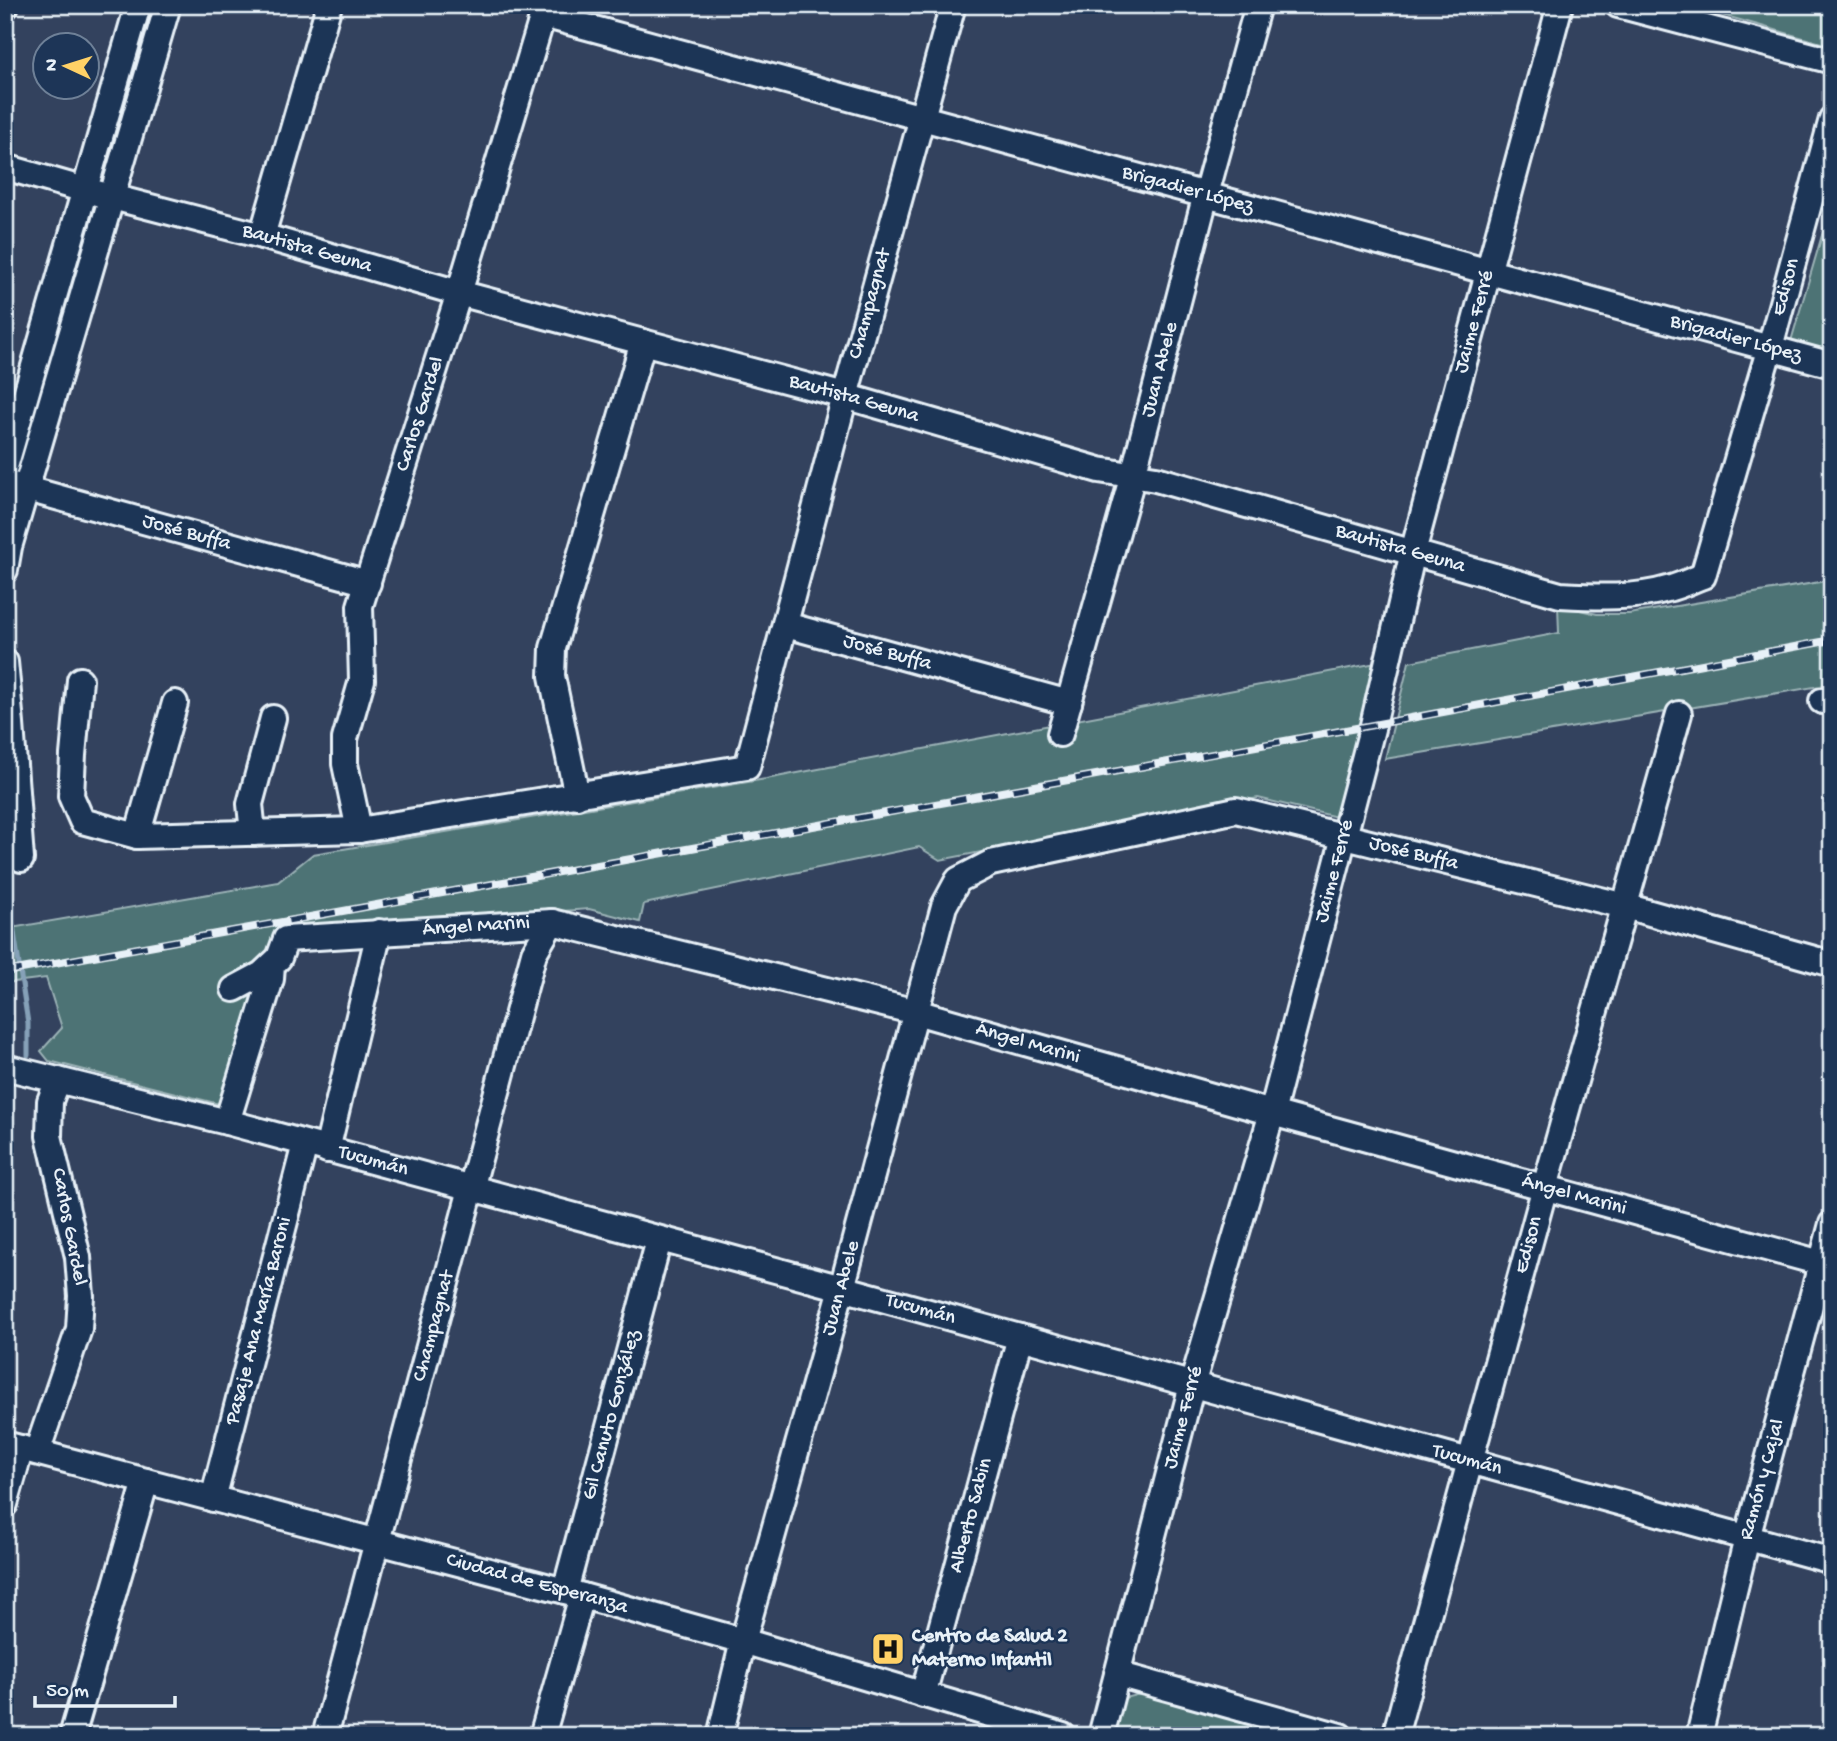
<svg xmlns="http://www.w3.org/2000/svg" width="1837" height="1741" viewBox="0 0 1837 1741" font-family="'Gochi Hand',sans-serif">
  <rect width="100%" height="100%" fill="#33425e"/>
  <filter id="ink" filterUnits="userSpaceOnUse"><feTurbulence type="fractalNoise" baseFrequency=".0143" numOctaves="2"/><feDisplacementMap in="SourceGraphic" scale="14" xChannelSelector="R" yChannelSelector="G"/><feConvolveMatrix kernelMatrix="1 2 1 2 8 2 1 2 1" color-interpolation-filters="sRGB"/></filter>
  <g filter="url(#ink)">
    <path fill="#4e7374" stroke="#9bb2b6" stroke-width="2" d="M1687 5H1832V46Z
      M1832 201V360L1789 348Z
      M1832 580V684L1385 759 1409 662 1559 633 1558 605 1597 614H1629Z
      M1376 663 1341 818 1258 798 940 860 919 847 644 904 640 922 589 909 277 933 219 1104 49 1061 41 1051 62 1028 46 978 5 983V929L278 882 313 854 766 779Z
      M1144 1693 1289 1736H1114L1124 1698Z"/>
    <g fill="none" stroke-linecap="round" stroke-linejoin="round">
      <path stroke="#86a1b8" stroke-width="5" d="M10 906 28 1023V1055"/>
      <defs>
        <g id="minor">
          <path d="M1618 5 1832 61"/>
          <path d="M5 7 6 5"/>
          <path id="s1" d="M543 15 1832 365"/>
          <path id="s2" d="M5 167 85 190 262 236 459 293 845 396 1099 470 1156 479 1560 595C1597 597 1635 599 1671 588 1682 585 1692 580 1703 576L1770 347 1832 119"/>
          <path d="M262 236 329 5"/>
          <path d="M5 467 138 5"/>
          <path id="s3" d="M13 485 368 583"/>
          <path d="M5 570 9 547 168 5"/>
          <path id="s4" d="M786 625 1069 703"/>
          <path d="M5 662 11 724 21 859"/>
          <path id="s5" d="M80 680 73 755 71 796 82 821 137 836 359 830 747 767 845 396 953 5"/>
          <path d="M1822 701 1832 700"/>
          <path id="s6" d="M1060 734 1133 475 1206 194 1258 5"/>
          <path d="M577 796 552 676 553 648 643 342"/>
          <path id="s7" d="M359 830 345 764V739L362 680 360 606 459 293 546 5"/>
          <path d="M253 833 250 804 273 718"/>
          <path d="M137 836 175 703"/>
          <path id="s8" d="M234 989 262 974 279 958 286 939 552 922 916 1012 1272 1113 1832 1266"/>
          <path id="s9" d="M5 1067 227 1122 842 1288 1832 1561"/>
          <path d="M227 1122 271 979 272 965"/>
          <path d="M327 1150 379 932"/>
          <path id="s10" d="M5 1444 565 1591 743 1641 1063 1736"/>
          <path d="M37 1452 79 1329 81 1296 78 1257 49 1136 50 1101 58 1080"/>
          <path id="s11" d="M213 1499 305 1144"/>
          <path d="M5 1504 21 1448"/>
          <path id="s12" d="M565 1591 659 1240"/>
          <path d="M1117 1674 1340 1736"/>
          <path id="s13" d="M923 1695 1020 1337"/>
          <path d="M72 1736 146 1481"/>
          <path id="s14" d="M325 1736 534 953 552 922"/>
          <path d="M542 1736 582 1596"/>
          <path id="s15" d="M720 1736 743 1641 842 1288 944 906 958 880 991 863 1236 810 1625 906 1832 964"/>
          <path id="s16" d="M1101 1736 1192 1385 1272 1113 1373 725 1413 552 1560 5"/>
          <path id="s17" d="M1395 1736 1545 1187 1679 714"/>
          <path id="s18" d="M1699 1736 1747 1538 1832 1224"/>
        </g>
      </defs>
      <use href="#minor" stroke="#e8f1f8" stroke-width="30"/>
      <use href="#minor" stroke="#1d3557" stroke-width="24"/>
      <defs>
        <path id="rail" d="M5 972 1373 725 1832 640"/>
      </defs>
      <use href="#rail" stroke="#e8f1f8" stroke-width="8"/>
      <use href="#rail" stroke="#1d3557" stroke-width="5" stroke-dasharray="16" stroke-linecap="butt"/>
    </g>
  </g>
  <defs>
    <symbol id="hospital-square" viewBox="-11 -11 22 22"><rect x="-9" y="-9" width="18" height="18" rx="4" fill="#ffd166" stroke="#1d3557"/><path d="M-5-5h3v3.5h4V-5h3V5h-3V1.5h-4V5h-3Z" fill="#111"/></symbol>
  </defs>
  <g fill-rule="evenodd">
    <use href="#hospital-square" x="869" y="1630" width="38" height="38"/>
  </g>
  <g text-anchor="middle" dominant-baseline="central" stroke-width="5" stroke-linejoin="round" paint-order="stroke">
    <g font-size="21" fill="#e8f1f8" stroke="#1d3557">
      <text stroke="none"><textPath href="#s1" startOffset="668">Brigadier López</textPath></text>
      <text stroke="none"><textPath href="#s2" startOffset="313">Bautista Geuna</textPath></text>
      <text stroke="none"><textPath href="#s2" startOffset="2060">Edison</textPath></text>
      <text stroke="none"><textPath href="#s5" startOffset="1295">Champagnat</textPath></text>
      <text stroke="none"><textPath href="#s16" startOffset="1463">Jaime Ferré</textPath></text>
      <text stroke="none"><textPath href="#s1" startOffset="1236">Brigadier López</textPath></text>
      <text stroke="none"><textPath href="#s6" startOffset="378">Juan Abele</textPath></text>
      <text stroke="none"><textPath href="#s2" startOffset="880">Bautista Geuna</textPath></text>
      <text stroke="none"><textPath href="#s7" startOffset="429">Carlos Gardel</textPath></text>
      <text stroke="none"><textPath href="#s3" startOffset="180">José Buffa</textPath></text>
      <text stroke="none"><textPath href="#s2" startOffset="1447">Bautista Geuna</textPath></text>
      <text stroke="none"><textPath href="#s4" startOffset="105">José Buffa</textPath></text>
      <text stroke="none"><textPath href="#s15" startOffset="1360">José Buffa</textPath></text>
      <text stroke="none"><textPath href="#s16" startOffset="896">Jaime Ferré</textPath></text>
      <text stroke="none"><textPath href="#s8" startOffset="266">Ángel Marini</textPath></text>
      <text stroke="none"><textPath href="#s8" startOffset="833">Ángel Marini</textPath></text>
      <text stroke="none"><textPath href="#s9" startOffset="380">Tucumán</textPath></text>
      <text stroke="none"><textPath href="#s8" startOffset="1400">Ángel Marini</textPath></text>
      <text transform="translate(68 1227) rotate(79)">Carlos Gardel</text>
      <text stroke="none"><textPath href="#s17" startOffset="509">Edison</textPath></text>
      <text stroke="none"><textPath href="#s15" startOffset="464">Juan Abele</textPath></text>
      <text stroke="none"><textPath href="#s9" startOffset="947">Tucumán</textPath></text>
      <text stroke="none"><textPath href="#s11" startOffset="184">Pasaje Ana María Baroni</textPath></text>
      <text stroke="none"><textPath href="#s14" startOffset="424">Champagnat</textPath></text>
      <text stroke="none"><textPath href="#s12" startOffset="182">Gil Canuto González</textPath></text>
      <text stroke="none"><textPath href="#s16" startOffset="329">Jaime Ferré</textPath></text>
      <text stroke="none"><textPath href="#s9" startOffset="1514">Tucumán</textPath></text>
      <text stroke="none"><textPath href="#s18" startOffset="264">Ramón y Cajal</textPath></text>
      <text stroke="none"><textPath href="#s13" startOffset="186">Alberto Sabin</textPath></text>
      <text stroke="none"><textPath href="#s10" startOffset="550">Ciudad de Esperanza</textPath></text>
    </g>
    <g font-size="21" font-weight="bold" fill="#e8f1f8" stroke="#1d3557" text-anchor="start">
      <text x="912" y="1637">Centro de Salud 2<tspan x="912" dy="24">Materno Infantil</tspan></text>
    </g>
  </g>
  <rect width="1837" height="1741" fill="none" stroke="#1d3557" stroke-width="28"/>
  <rect x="14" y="14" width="1809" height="1713" fill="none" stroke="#e8f1f8" stroke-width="2.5" filter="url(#ink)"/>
  <g transform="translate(66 66) rotate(274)"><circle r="33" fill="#1d3557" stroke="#6e8097" stroke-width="2"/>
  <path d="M0-5L12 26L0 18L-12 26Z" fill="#ffd166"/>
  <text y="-10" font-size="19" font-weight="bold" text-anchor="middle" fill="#e8f1f8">N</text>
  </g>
  <path d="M35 1696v10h140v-10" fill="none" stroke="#e8f1f8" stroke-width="3.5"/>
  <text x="46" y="1696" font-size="21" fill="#e8f1f8" stroke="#1d3557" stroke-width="5" paint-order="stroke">50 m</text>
</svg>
